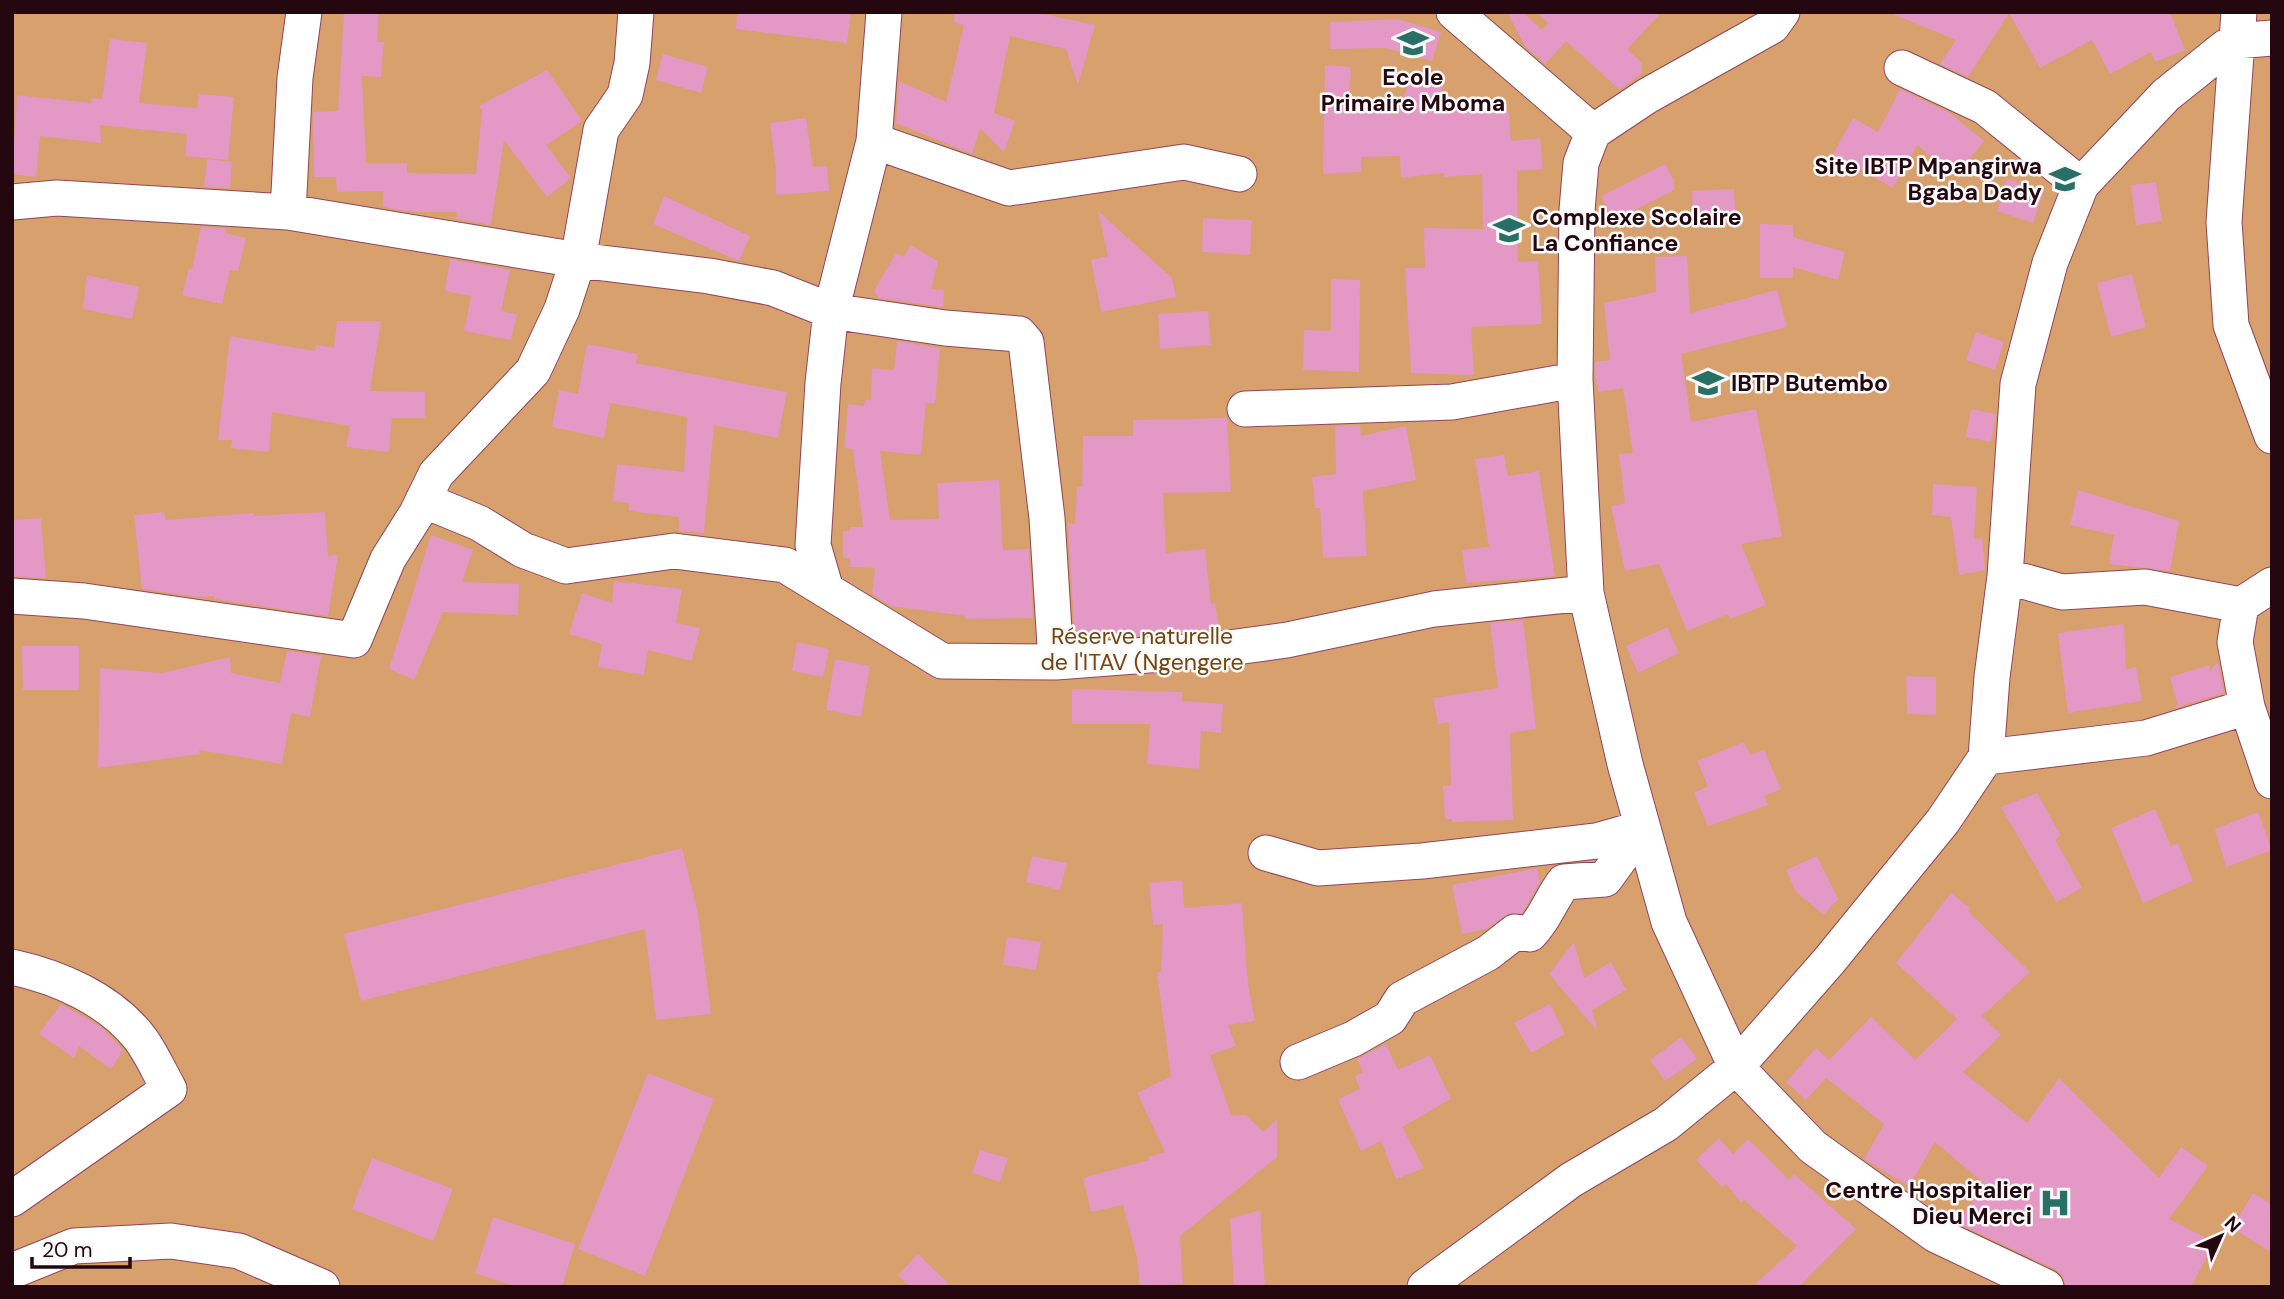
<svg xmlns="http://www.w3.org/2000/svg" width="2284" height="1299" viewBox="0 0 2284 1299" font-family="'DM Sans',sans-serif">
  <rect width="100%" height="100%" fill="#fec7d3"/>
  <path fill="#d7a06d" d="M12 12H2272V1287H12Z"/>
  <path fill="#e398c5" d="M344 12H379L377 42H384L381 77 362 76 366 163H407V173L476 174 482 111 479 106 547 70 582 121 546 145 571 178 547 197 504 140 491 225 456 219 457 212H414L383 207V191L337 192 336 177H314L313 112 338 111Z
    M737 12H851L847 43 736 29Z
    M955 12H1034L1095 25 1078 85 1066 49 1010 36 994 113 1015 121 1004 152 980 128 972 154 896 123 899 81 946 102 964 25 954 23Z
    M1507 12H1522L1542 30 1548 23 1536 12H1662L1627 49 1642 63V73L1620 90 1566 41 1545 64 1525 46Z
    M2170 12 2185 50 2155 62 2151 52 2110 74 2092 40 2040 68 2009 13 1968 77 1940 64 1956 40 1890 13Z
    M1397 19 1441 32 1432 61 1386 48 1330 49V22Z
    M110 39 147 43 139 103 197 108 199 94 234 97 228 160 185 156 187 134 100 125 101 143 40 136 36 177 12 174 17 95 91 103 92 98 102 99Z
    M663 54 708 67 701 93 656 80Z
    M1325 65 1351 67 1349 108 1396 115 1414 71 1444 84 1440 94 1488 114 1509 112 1511 141 1540 138 1543 169 1517 171 1518 262 1538 261 1542 324 1471 327 1474 375 1411 373 1405 268H1425L1424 228 1483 229 1482 174 1444 177V173L1401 178 1400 156 1361 157V172L1323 174Z
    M1900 89 1950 113 1984 141 1955 176 1917 145 1893 188 1833 154 1853 118 1878 132Z
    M806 118 813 167 827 166 829 191 776 195V169L770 123Z
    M207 159 232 162 230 188 204 187Z
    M1665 164 1674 180V190L1614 221 1601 196Z
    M2007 179 2044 191 2033 223 1997 211Z
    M2156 182 2162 221 2136 225 2131 185Z
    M1734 189 1736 219 1693 220 1692 191Z
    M664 196 750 236 739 261 653 224Z
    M1098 211 1172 278 1176 297 1101 312 1091 260 1108 256Z
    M1203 218 1252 220 1250 255 1202 252Z
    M1760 224 1793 225V237L1845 252 1838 280 1793 267V278H1760Z
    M201 227 225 228V233L246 238 238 271 230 270 222 304 182 295 189 268 192 269Z
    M910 245 938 261 931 289 944 290 943 307 879 298 874 291 896 253 904 257Z
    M1687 256 1690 313 1777 290 1787 327 1681 354 1691 422 1756 409 1782 536 1741 544 1766 605 1730 619 1728 614 1687 631 1659 564 1625 571 1611 506 1625 503 1619 454 1633 453 1623 388 1598 392 1595 374V362L1610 360 1604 303 1656 292 1655 257Z
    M450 259 510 270 501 311 517 314 511 340 464 331 471 296 445 291Z
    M2132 274 2146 327 2111 337 2097 283Z
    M87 275 139 287 132 319 83 309Z
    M1331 279 1360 280 1359 372 1303 370 1304 330 1331 331Z
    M1208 311 1211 345 1160 349 1158 314Z
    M337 321H381L370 391 425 392V418H392L389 452 346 447 350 426 272 412 269 452 231 448 232 440H218L230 336 315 351 316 345 334 348Z
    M1976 332 2004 342 1995 370 1966 360Z
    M897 341 940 348 935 403H926L921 455 880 451 890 520 939 519 937 483 999 480 1003 550 1029 549 1033 618 965 619V616L891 606 872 594 875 568 850 567V558H843V531H850V527H863L853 449 844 448 848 404 864 406 865 400H871L872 368 894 370Z
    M587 344 638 354 636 363 787 392 778 438 714 425 704 533 679 531V517L629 511V503L613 501 617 464 684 472 687 417 610 403 604 438 552 427 559 390 578 394Z
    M1971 409 1996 414 1991 442 1966 437Z
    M1227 418 1231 492 1163 493 1166 553 1205 549 1211 604 1215 603 1219 629 1075 640 1068 523 1075 524 1077 487H1082L1083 436H1133V420Z
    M1360 425 1361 436 1406 426 1416 480 1363 491 1367 556 1323 558 1320 508H1315L1312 477 1336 474 1335 426Z
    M1504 455 1508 476 1539 471 1555 576 1466 583 1462 550 1489 547 1475 459Z
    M1933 484 1977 487 1974 539 1982 538 1985 570 1959 575 1951 517 1932 515Z
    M2078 490 2179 521 2170 571 2109 564 2114 535 2070 525Z
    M164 512 165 520 253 513 254 516 325 512 328 556 338 555 328 616 214 599V596L199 597 142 589 134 515Z
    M41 518 46 578 12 576V520Z
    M431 535 473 550 462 582 519 584 518 615 443 612 414 680 389 669Z
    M614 581 682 589 676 623 700 628 692 661 648 650 644 675 598 667 602 644 569 634 582 593 612 603Z
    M1523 620 1536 729 1510 733 1513 820 1452 822V819H1445L1443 786 1451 785 1449 722 1438 724 1433 698 1498 688 1490 623Z
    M2124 624 2126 669 2136 667 2142 701 2068 713 2058 633Z
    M1667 627 1679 653 1638 673 1626 646Z
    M797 642 829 649 823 677 792 671Z
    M22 646H79V690H23Z
    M287 651 321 656 310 717 291 713 282 764 199 750 200 754 98 768 100 668 162 673 230 657 231 673 280 683Z
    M835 659 870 666 861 717 826 710Z
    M2218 662 2224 693 2174 708 2178 705 2170 677 2210 665V671Z
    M1906 676 1936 677V715L1907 714Z
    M1072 689 1182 692V701L1223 704 1221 733 1201 731 1199 769 1147 764 1150 724H1072Z
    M1744 742 1750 755 1764 750 1781 789 1764 796 1768 805 1708 826 1694 793 1708 786 1697 761Z
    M2037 793 2061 836 2055 839 2082 888 2056 902 2001 807Z
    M2155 809 2171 846 2178 843 2193 881 2143 903 2111 828Z
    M2258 812 2272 850 2226 867 2215 829Z
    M682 848 698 913 711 1014 656 1020 645 929 361 1001 344 934Z
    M1032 856 1067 863 1060 890 1026 882Z
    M1817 856 1838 899 1824 915 1796 892 1786 870Z
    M1537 868 1540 882 1522 913H1509L1486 929 1462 934 1452 885Z
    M1182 880 1184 908 1242 903 1248 984 1255 1021 1228 1025 1236 1046 1210 1055 1231 1115H1246L1263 1132 1277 1119V1157L1180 1236 1183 1284 1140 1287 1137 1257 1123 1205 1091 1212 1083 1178 1149 1160 1148 1157 1165 1152 1137 1093 1171 1076 1157 973 1161 971 1163 924 1153 925 1149 883Z
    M1951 893 1970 908 1968 911 2030 972 1982 1016 2001 1035 1963 1072 2027 1123 2059 1078 2159 1178 2181 1147 2208 1166 2169 1219 2214 1242 2191 1287H2066L2063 1276 2055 1269 1957 1223 1985 1184 1935 1142 1909 1186 1864 1159 1884 1124 1826 1078 1806 1100 1786 1082 1816 1048 1829 1060 1871 1017 1915 1060 1957 1019 1896 963Z
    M1007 937 1041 942 1036 970 1003 965Z
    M1574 942 1584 978 1611 962 1626 990 1592 1010 1598 1032 1549 974Z
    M61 1004 101 1027 123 1050 111 1069 79 1046 74 1058 39 1034Z
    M1550 1004 1565 1034 1531 1053 1514 1023Z
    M1681 1037 1697 1059 1665 1081 1650 1060Z
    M1386 1044 1398 1070 1430 1055 1451 1099 1402 1127 1424 1168 1396 1179 1381 1141 1361 1151 1338 1099 1360 1089 1355 1076 1363 1072 1357 1059Z
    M648 1073 714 1099 645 1276 578 1249Z
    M1719 1138 1733 1154 1748 1139 1789 1180 1794 1174 1856 1229 1799 1287H1752L1797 1246 1744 1200 1741 1202 1726 1184 1722 1187 1696 1160Z
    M980 1150 1008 1158 1000 1182 972 1173Z
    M372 1158 453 1189 433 1241 352 1209Z
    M2253 1193 2272 1205V1253L2232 1228Z
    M1260 1210 1265 1287H1234L1230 1219Z
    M493 1217 575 1244 562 1287H516L475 1273Z
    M918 1254 952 1287H910L898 1275Z"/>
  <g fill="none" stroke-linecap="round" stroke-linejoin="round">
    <defs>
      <path id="minor" d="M1454 12 1593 132
        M1782 12 1772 26 1647 96 1593 132 1581 163 1577 210 1575 380 1586 593 1625 764 1669 922 1736 1067 1813 1147 1936 1235 2046 1287
        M2239 12 2224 222 2231 325 2272 436
        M1902 68 1985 107 2081 185
        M874 141 1009 188 1184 162 1239 174
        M12 202 57 198 288 212 578 260 709 276 773 288 831 311 945 328 1019 334 1026 342 1047 518 1056 662 1214 650 1287 640 1434 609 1586 593
        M288 212 295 78 304 12
        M1245 409 1452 402 1575 380
        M423 500 479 523 523 550 566 566 674 551 785 565 942 661 1056 662
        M2005 576 2062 592 2145 587 2241 605
        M2272 585 2241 605 2235 642 2247 707 2272 781
        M826 590 813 545 823 383 831 311 874 141 884 12
        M12 596 84 601 354 640 388 559 417 513 436 474 533 371 562 309 578 260 601 130 625 95 632 63 636 12
        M1986 757 2146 738 2247 707
        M1266 853 1318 868 1422 861 1596 841 1642 828 1605 879 1564 882C1551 899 1545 919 1530 934L1515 932 1488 953 1402 999 1390 1018 1353 1039 1298 1062
        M12 967C58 977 109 999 139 1037 151 1052 159 1072 169 1089L12 1199
        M12 1271 74 1246 171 1241 239 1251 322 1287
        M1425 1287 1571 1180 1666 1124 1736 1067 1829 961 1943 821 1986 757 1992 677 2005 576 2018 384 2050 263 2081 185 2166 95 2226 47 2236 41 2272 38"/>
    </defs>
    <use href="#minor" stroke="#91445b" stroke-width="37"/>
    <use href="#minor" stroke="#fff" stroke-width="35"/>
  </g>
  <defs>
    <symbol id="school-bare" viewBox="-9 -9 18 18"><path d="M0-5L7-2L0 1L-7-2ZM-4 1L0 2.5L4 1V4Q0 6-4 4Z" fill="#286f66" stroke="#f9f9f9" stroke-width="2.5" paint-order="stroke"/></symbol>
    <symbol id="university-bare" viewBox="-9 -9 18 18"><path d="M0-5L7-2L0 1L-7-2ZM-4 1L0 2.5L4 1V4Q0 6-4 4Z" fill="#286f66" stroke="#f9f9f9" stroke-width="2.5" paint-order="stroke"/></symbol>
    <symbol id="hospital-bare" viewBox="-9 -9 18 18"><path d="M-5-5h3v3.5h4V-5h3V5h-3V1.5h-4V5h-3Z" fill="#286f66" stroke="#f9f9f9" stroke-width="2.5" paint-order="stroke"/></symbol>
  </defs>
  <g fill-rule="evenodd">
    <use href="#school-bare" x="1391" y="21" width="44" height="44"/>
    <use href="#university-bare" x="2043" y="157" width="44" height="44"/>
    <use href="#school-bare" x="1487" y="208" width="44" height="44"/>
    <use href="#university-bare" x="1686" y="361" width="44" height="44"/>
    <use href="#hospital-bare" x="2033" y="1181" width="44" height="44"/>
  </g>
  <g text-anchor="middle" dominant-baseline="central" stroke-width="5" stroke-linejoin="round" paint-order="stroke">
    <g font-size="23" font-weight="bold" fill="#250710" stroke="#f9f9f9" text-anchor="end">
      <text x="1413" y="77" text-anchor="middle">Ecole<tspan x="1413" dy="26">Primaire Mboma</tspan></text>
      <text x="2042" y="166">Site IBTP Mpangirwa<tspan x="2042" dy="26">Bgaba Dady</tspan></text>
      <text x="1532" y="217" text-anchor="start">Complexe Scolaire<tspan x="1532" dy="26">La Confiance</tspan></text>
      <text x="1731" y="383" text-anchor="start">IBTP Butembo</text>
      <text x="2032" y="1190">Centre Hospitalier<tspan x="2032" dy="26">Dieu Merci</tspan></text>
    </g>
    <g font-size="23" fill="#754510" stroke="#f9f9f9">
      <text x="1142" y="636">Réserve naturelle<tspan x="1142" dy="26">de l'ITAV (Ngengere</tspan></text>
    </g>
  </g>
  <rect width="2284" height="1299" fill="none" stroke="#250710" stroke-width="28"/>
  <g transform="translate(2221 1236) rotate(45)" stroke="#f9f9f9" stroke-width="5" paint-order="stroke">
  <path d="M0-5L12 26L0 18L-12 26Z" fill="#250710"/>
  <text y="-10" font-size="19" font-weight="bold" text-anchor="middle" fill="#250710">N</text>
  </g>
  <path d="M32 1257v10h98v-10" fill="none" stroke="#250710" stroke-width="3.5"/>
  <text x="42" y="1257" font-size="21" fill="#250710" stroke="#f9f9f9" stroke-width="5" paint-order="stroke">20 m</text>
</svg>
